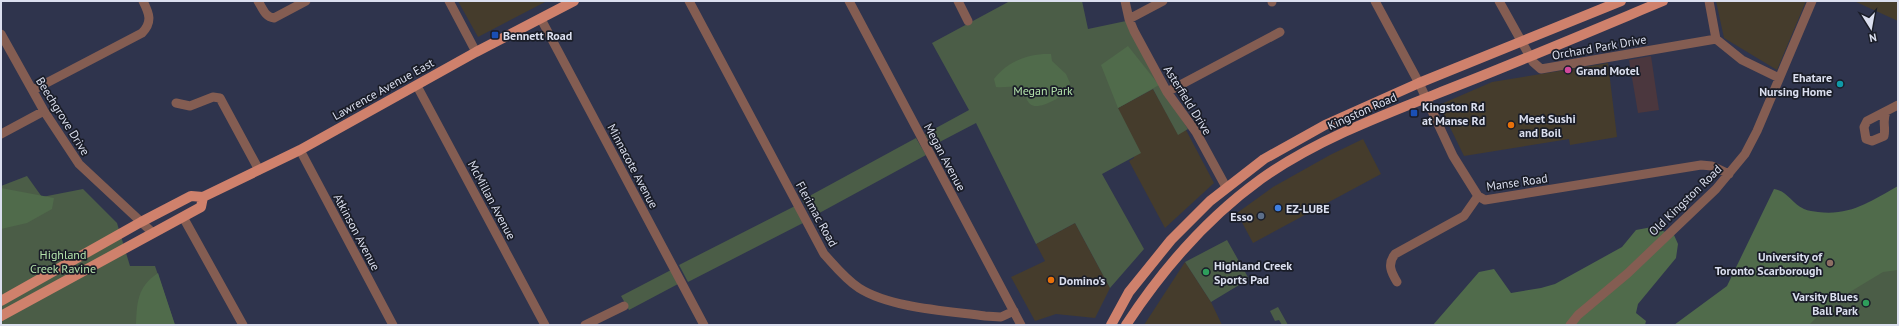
<svg xmlns="http://www.w3.org/2000/svg" width="1899" height="326" viewBox="0 0 1899 326" font-family="'PT Sans',sans-serif">
  <rect width="100%" height="100%" fill="#2f344d"/>
  <path fill="#453c2c" d="M458 1H547L478 37Z
    M1716 1H1806L1777 70 1724 38Z
    M1854 1H1898V21Z
    M1608 63 1617 137 1570 145 1569 139 1464 156 1439 105 1492 82Z
    M1153 89 1178 134 1186 130 1214 183 1165 228 1129 161 1134 158 1118 108Z
    M1363 139 1381 174 1253 243 1237 213 1273 187 1330 155Z
    M1075 223 1110 288 1095 318 1056 314 1035 321 1011 277 1045 261 1036 244Z
    M1185 262 1211 302 1222 325H1144Z"/>
  <path fill="#4b373e" d="M1651 56 1659 110 1638 113 1629 60Z"/>
  <path fill="#4b5d47" d="M1010 1H1082L1088 29 1126 21 1159 85 1188 129 1178 135 1153 89 1118 108 1141 153 1102 174 1144 249 1110 288 1075 223 1036 244 976 123 932 146 925 134 969 110 932 43Z
    M916 138 926 155 812 217 802 200Z
    M27 176 42 197 83 189 117 223 130 266H155L175 325H1V186Z
    M1898 204V325H1710Z
    M795 206 803 223 688 282 679 265Z
    M1227 240 1249 279 1211 302 1185 262Z
    M671 270 678 284 629 310 621 296Z
    M1278 307 1288 325H1282L1279 320 1275 321 1270 311Z"/>
  <path fill="#506b4b" d="M1128 46 1159 85 1118 108 1101 65Z
    M1051 54 1052 61 1066 74 1070 83C1069 86 1068 90 1066 92 1060 98 1038 111 1030 104 1025 100 1027 93 1020 89 1013 85 1004 88 996 87L994 79C1008 61 1029 53 1051 54Z
    M1898 186V270L1883 272 1830 304 1809 325H1674L1727 286 1774 189C1788 191 1791 203 1804 209 1808 211 1814 211 1818 212 1851 216 1871 201 1898 186Z
    M1 188 54 198 52 209 27 223 1 229Z
    M1652 227 1674 235 1678 244 1676 258 1638 304 1636 313 1646 321 1645 325H1433L1479 272 1494 269 1511 293 1541 288 1555 284 1622 247 1636 230Z
    M158 273 175 325H136C137 303 137 287 158 273Z"/>
  <g fill="none" stroke-linecap="round" stroke-linejoin="round">
    <path stroke="#845d52" stroke-width="9" d="M258 1C263 9 265 17 274 18L306 1
      M449 1 476 52
      M689 1 824 254C835 266 845 279 859 288 890 308 949 311 985 316L1001 317 1014 311
      M849 1 1021 325
      M958 1 968 21
      M1125 1 1129 19 1134 31 1167 92 1196 132 1226 187
      M1272 1V2
      M1375 1 1419 83 1453 156 1478 196 1485 200 1701 165 1712 166 1729 174
      M1499 1 1533 62 1541 69 1716 39
      M1709 1 1716 39 1742 60 1779 78
      M541 19 704 325
      M1129 19 1163 1
      M1 34 44 111 79 164 153 233
      M417 86 545 325
      M33 90 142 33C153 22 149 13 143 1
      M1167 92 1280 32
      M176 103 190 106 213 97 220 98 259 170
      M1886 112C1882 121 1886 127 1884 136L1872 141 1866 139 1864 127 1867 121 1898 105
      M1 134 44 111
      M300 150 393 325
      M183 217 243 325
      M1397 282C1391 272 1387 264 1395 254L1464 216 1478 196
      M585 325 624 306
      M1570 325 1578 315 1628 273 1716 189 1745 154 1757 131 1812 1"/>
    <path stroke="#cf816c" stroke-width="10" d="M1 301 141 222 191 196 203 197 300 150 476 52 574 1
      M1 316 201 207 203 197
      M1111 325 1129 292 1171 240 1210 201 1264 159 1325 125 1419 83 1621 1
      M1126 325C1162 270 1207 218 1261 179 1322 136 1394 111 1464 83 1530 57 1596 29 1663 1"/>
  </g>
  <g fill="#1a4fb4" stroke="#1a1d28" stroke-width="1.5">
    <rect x="491" y="31" width="8" height="8" rx="2"/>
    <rect x="1410" y="109" width="8" height="8" rx="2"/>
  </g>
  <circle fill="#d1479c" stroke="#1a1d28" stroke-width="1.5" cx="1568" cy="70" r="4"/>
  <circle fill="#0f9aa8" stroke="#1a1d28" stroke-width="1.5" cx="1840" cy="84" r="4"/>
  <g fill="#e8710a" stroke="#1a1d28" stroke-width="1.5">
    <circle cx="1511" cy="125" r="4"/>
    <circle cx="1051" cy="280" r="4"/>
  </g>
  <circle fill="#3f7fe0" stroke="#1a1d28" stroke-width="1.5" cx="1278" cy="208" r="4"/>
  <circle fill="#5c6f8a" stroke="#1a1d28" stroke-width="1.5" cx="1261" cy="216" r="4"/>
  <circle fill="#8d6e63" stroke="#1a1d28" stroke-width="1.5" cx="1830" cy="263" r="4"/>
  <g fill="#2e9e5b" stroke="#1a1d28" stroke-width="1.5">
    <circle cx="1206" cy="272" r="4"/>
    <circle cx="1866" cy="303" r="4"/>
  </g>
  <g text-anchor="middle" dominant-baseline="central" stroke-width="3.5" stroke-linejoin="round" paint-order="stroke">
    <g font-size="12" font-weight="bold" fill="#dbdfef" stroke="#1a1d28" text-anchor="start">
      <text x="503" y="35">Bennett Road</text>
      <text x="1576" y="70">Grand Motel</text>
      <text x="1832" y="77" text-anchor="end">Ehatare<tspan x="1832" dy="14">Nursing Home</tspan></text>
      <text x="1422" y="106">Kingston Rd<tspan x="1422" dy="14">at Manse Rd</tspan></text>
      <text x="1519" y="118">Meet Sushi<tspan x="1519" dy="14">and Boil</tspan></text>
      <text x="1286" y="208">EZ-LUBE</text>
      <text x="1253" y="216" text-anchor="end">Esso</text>
      <text x="1822" y="256" text-anchor="end">University of<tspan x="1822" dy="14">Toronto Scarborough</tspan></text>
      <text x="1214" y="265">Highland Creek<tspan x="1214" dy="14">Sports Pad</tspan></text>
      <text x="1059" y="280">Domino's</text>
      <text x="1858" y="296" text-anchor="end">Varsity Blues<tspan x="1858" dy="14">Ball Park</tspan></text>
    </g>
    <g font-size="12" fill="#dbdfef" stroke="#1a1d28">
      <text transform="translate(1599 47) rotate(-10)">Orchard Park Drive</text>
      <text transform="translate(383 89) rotate(-29)">Lawrence Avenue East</text>
      <text transform="translate(1188 100) rotate(58)">Asterfield Drive</text>
      <text transform="translate(1362 111) rotate(-24)">Kingston Road</text>
      <text transform="translate(63 116) rotate(58)">Beechgrove Drive</text>
      <text transform="translate(945 157) rotate(62)">Megan Avenue</text>
      <text transform="translate(633 166) rotate(62)">Minnacote Avenue</text>
      <text transform="translate(1517 182) rotate(-8)">Manse Road</text>
      <text transform="translate(492 200) rotate(62)">McMillan Avenue</text>
      <text transform="translate(1685 200) rotate(-44)">Old Kingston Road</text>
      <text transform="translate(817 214) rotate(61)">Flerimac Road</text>
      <text transform="translate(357 232) rotate(62)">Atkinson Avenue</text>
    </g>
    <g font-size="12" fill="#b3e2aa" stroke="#1a1d28">
      <text x="1043" y="90">Megan Park</text>
      <text x="63" y="254">Highland<tspan x="63" dy="14">Creek Ravine</tspan></text>
    </g>
  </g>
  <rect width="1899" height="326" fill="none" stroke="#dbdfef" stroke-width="4"/>
  <g transform="translate(1871 28) rotate(169)" stroke="#1a1d28" stroke-width="3" paint-order="stroke">
  <path d="M0-3L7 15L0 10L-7 15Z" fill="#dbdfef"/>
  <text y="-6" font-size="11" font-weight="bold" text-anchor="middle" fill="#dbdfef">N</text>
  </g>
</svg>
